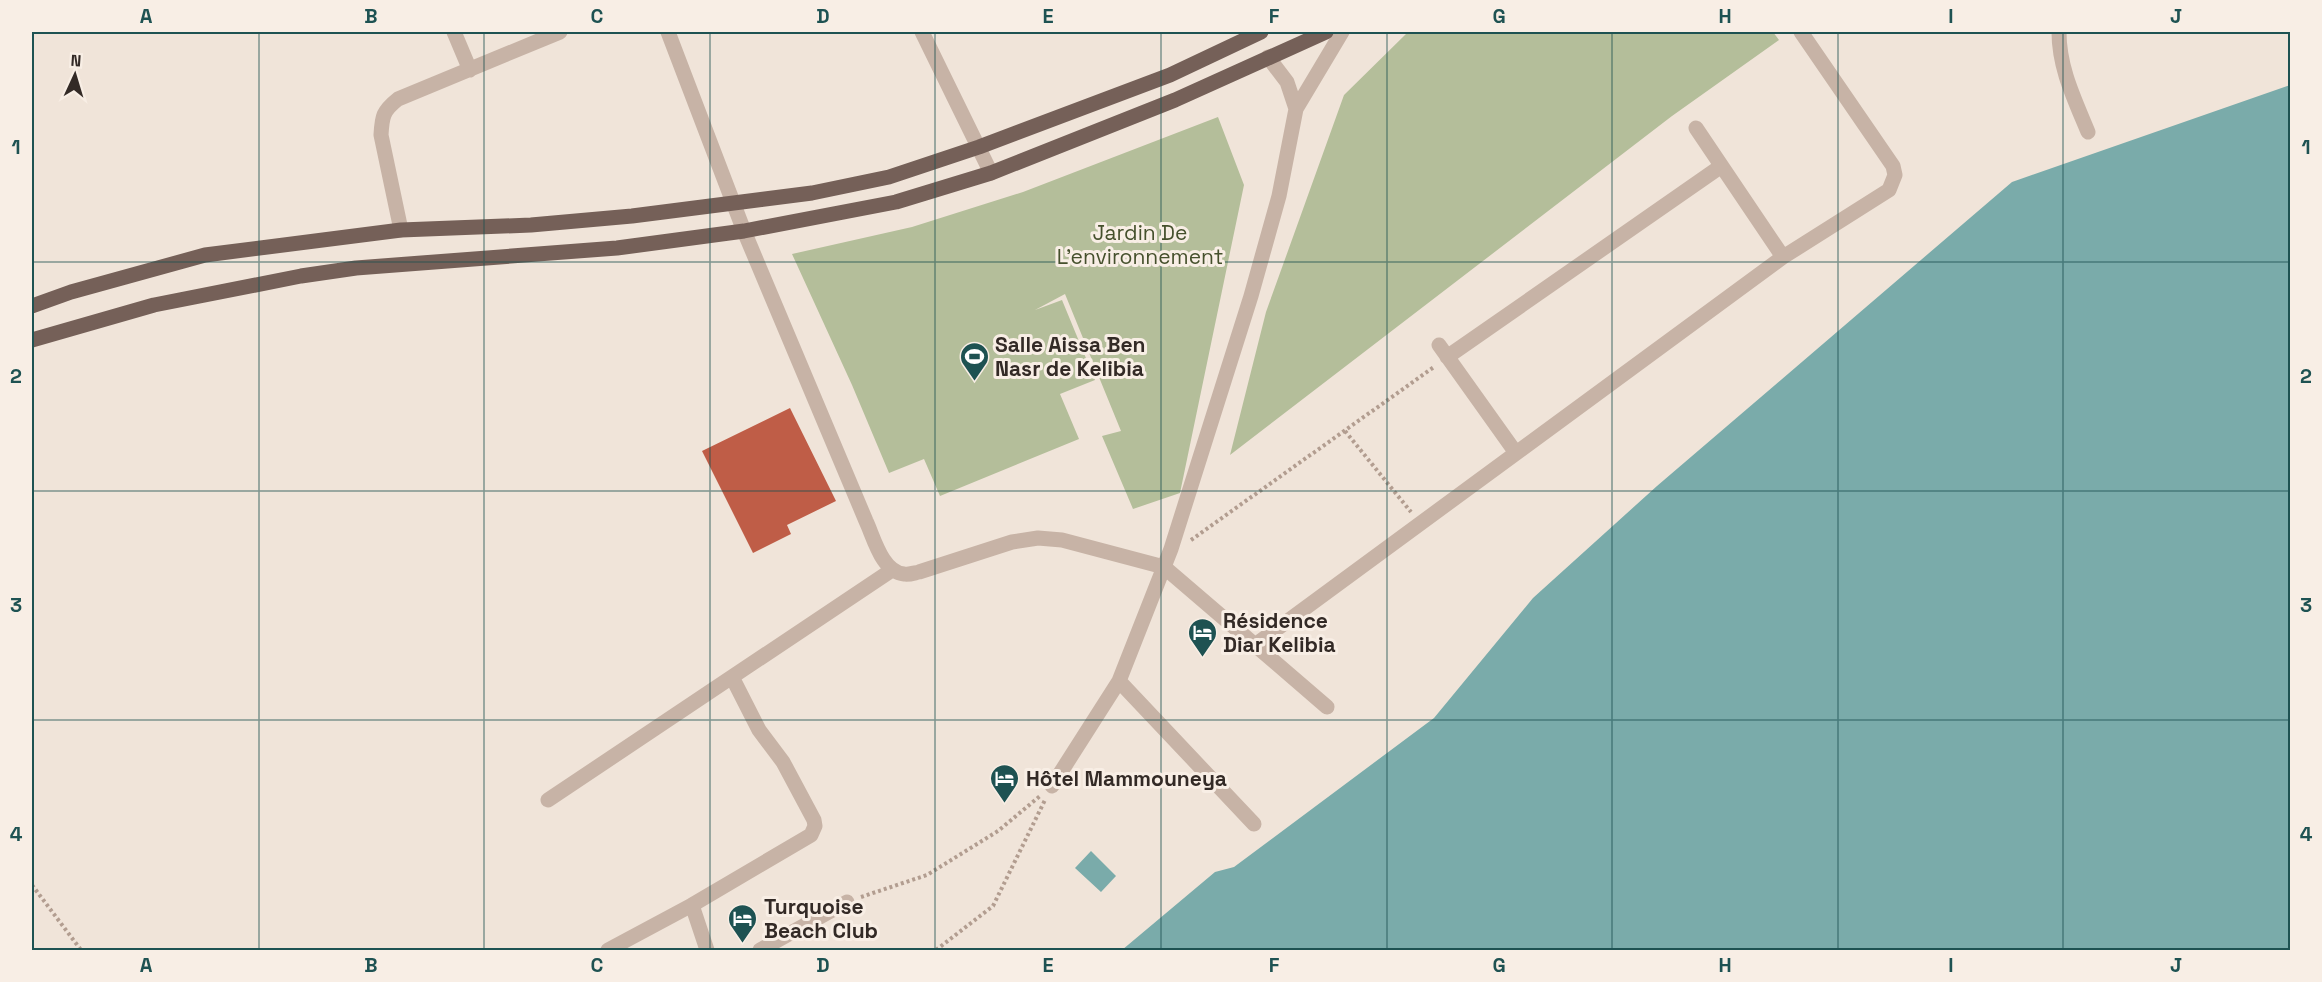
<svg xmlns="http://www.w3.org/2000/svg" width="2322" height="982" viewBox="0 0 2322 982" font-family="'Space Grotesk',sans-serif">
  <rect width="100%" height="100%" fill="#f0e4d9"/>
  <path fill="#b4be9a" d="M1412 32H1773L1779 40 1672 116 1230 455 1266 312 1344 95 1406 34Z
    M1218 117 1244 185 1180 493 1133 509 1102 436 1121 431 1065 294 1035 310 1062 300 1095 380 1060 394 1079 439 940 496 924 459 889 473 852 385 792 254 912 227 1023 192Z"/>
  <path fill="#7aabaa" d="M2290 85V950H1122L1215 872 1234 867 1434 718 1533 598 1657 486 2012 182Z
    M1091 851 1116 876 1101 892 1075 868Z"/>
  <path fill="#bf5d47" d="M790 408 836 501 787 525 791 534 753 553 702 451Z"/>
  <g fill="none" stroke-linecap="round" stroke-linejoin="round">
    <path stroke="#b29d90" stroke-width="4" stroke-dasharray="3 3" stroke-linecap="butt" d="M1345 431 1411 512
      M1191 540 1434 367
      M32 885 81 950
      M861 897 927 875 998 831 1040 796
      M936 950 993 906 1045 800"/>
    <path stroke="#c7b3a6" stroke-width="15" d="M454 32 470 70
      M668 32 744 231 866 521C874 538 882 572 904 574 909 575 914 573 919 572L1012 542 1038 538 1062 540 1164 567 1255 645 1783 257 1889 190 1895 175 1893 166 1801 32
      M922 32 991 173
      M2059 32C2059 68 2074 98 2088 132
      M1268 57 1287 82 1296 109
      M1696 128 1783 257
      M401 230 381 135C382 116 383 111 398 99L560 32
      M1439 345 1516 453
      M1447 357 1720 167
      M1255 645 1327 707
      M1119 681 1254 824
      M1052 786 1119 681 1171 549 1251 296 1279 196 1296 109 1342 32
      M548 800 892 570
      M608 950 692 905
      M707 950 692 905 811 835 815 826 814 820 783 762 759 730 732 677
      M760 950 847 902"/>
    <path stroke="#756058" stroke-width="15" d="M32 306 71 292 205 255 401 230 531 225 632 216 812 193 889 177 979 147 1170 75 1261 32
      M32 340 154 305 301 276 356 268 617 248 744 231 896 202 991 173 1175 100 1326 32"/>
  </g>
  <path fill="none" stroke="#1e5252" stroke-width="1.5" stroke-opacity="0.55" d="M259 32V950M484 32V950M710 32V950M935 32V950M1161 32V950M1387 32V950M1612 32V950M1838 32V950M2063 32V950M32 262H2290M32 491H2290M32 720H2290"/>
  <defs>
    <symbol id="stadium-pin" viewBox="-11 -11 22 30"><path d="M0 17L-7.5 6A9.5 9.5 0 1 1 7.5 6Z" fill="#1e5252" stroke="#f8eee5"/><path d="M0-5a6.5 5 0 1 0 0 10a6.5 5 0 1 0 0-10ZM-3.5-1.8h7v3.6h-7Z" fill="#fff"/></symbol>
    <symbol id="hotel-pin" viewBox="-11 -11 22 30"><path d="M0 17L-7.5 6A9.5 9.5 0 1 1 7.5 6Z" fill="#1e5252" stroke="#f8eee5"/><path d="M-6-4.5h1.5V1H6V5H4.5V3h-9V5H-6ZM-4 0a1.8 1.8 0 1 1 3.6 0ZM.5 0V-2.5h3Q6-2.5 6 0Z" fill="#fff"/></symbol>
  </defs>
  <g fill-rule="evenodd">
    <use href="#stadium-pin" x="958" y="340" width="33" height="45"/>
    <use href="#hotel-pin" x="1186" y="616" width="33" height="45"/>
    <use href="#hotel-pin" x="988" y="762" width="33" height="45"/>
    <use href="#hotel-pin" x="726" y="902" width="33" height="45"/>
  </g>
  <g text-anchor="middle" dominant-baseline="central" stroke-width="6" stroke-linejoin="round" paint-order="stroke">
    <g font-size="21" fill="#45502c" stroke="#f8eee5">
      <text x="1140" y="232">Jardin De<tspan x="1140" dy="24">L'environnement</tspan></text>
    </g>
    <g font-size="21" font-weight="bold" fill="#332a26" stroke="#f8eee5" text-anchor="start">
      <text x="995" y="344">Salle Aissa Ben<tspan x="995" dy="24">Nasr de Kelibia</tspan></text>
      <text x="1223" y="620">Résidence<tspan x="1223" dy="24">Diar Kelibia</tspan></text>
      <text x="1026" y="778">Hôtel Mammouneya</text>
      <text x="764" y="906">Turquoise<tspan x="764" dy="24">Beach Club</tspan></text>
    </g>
  </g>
  <rect width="2322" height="982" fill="none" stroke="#f8eee5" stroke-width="66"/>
  <g transform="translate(75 75) rotate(4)" stroke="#f8eee5" stroke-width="4.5" paint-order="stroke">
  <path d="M0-4.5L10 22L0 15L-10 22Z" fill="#332a26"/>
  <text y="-9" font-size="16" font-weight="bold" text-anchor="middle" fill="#332a26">N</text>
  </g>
  <rect x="33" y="33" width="2256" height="916" fill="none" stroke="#1e5252" stroke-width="2"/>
  <g font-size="20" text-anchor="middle" font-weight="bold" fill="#1e5252">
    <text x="146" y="23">A</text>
    <text x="371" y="23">B</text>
    <text x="597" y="23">C</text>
    <text x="823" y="23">D</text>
    <text x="1048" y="23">E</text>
    <text x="1274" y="23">F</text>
    <text x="1499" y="23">G</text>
    <text x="1725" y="23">H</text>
    <text x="1951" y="23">I</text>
    <text x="2176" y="23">J</text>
    <text x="16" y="154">1</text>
    <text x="2306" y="154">1</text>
    <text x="16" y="383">2</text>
    <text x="2306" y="383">2</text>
    <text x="16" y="612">3</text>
    <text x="2306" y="612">3</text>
    <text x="16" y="841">4</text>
    <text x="2306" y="841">4</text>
    <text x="146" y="972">A</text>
    <text x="371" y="972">B</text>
    <text x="597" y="972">C</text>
    <text x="823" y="972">D</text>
    <text x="1048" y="972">E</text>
    <text x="1274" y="972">F</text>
    <text x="1499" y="972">G</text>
    <text x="1725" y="972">H</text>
    <text x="1951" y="972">I</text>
    <text x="2176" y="972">J</text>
  </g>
</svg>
